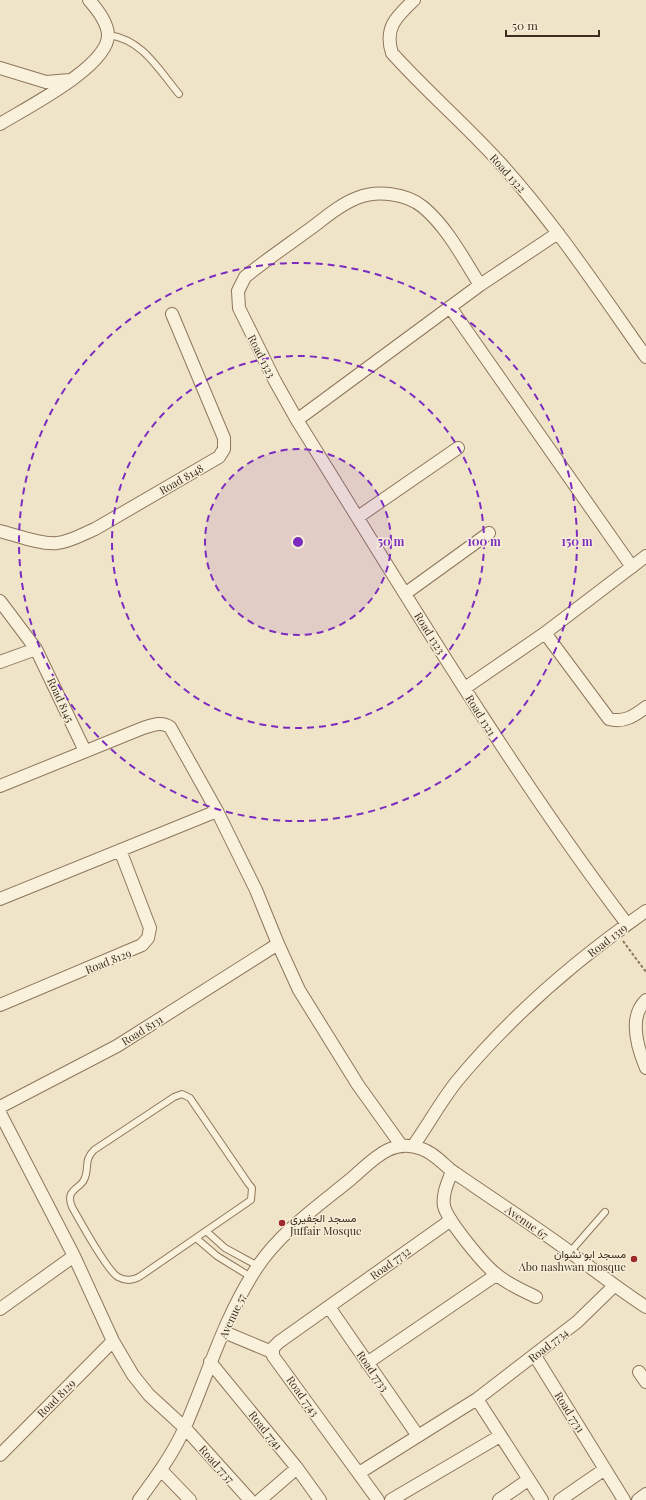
<svg xmlns="http://www.w3.org/2000/svg" width="646" height="1500" viewBox="0 0 646 1500" font-family="'Playfair Display',Vazirmatn,serif">
  <rect width="100%" height="100%" fill="#f0e4c8"/>
  <g fill="none" stroke-linecap="round" stroke-linejoin="round">
    <defs>
      <path id="service" d="M109 35C143 40 158 69 179 94
        M182 1094 190 1098 248 1183 252 1188 251 1200 142 1275C135 1280 127 1282 118 1277 107 1271 80 1221 72 1207 70 1202 69 1198 71 1194 74 1188 81 1186 84 1180 90 1168 83 1161 94 1150L174 1097Z
        M206 1231 225 1248 258 1266
        M196 1238 217 1256 251 1277
        M570 1252 605 1212"/>
      <path id="minor" d="M414 0C396 17 384 28 392 53 427 92 467 126 502 165 556 225 600 292 646 357
        M0 68 46 82 70 80
        M0 124C24 109 110 66 108 34 107 22 97 9 89 0
        M480 285C463 258 447 227 423 207 406 193 377 190 357 198 341 204 327 216 314 226 291 243 267 259 245 277L238 291 239 308 275 381 297 420C403 590 506 764 627 924
        M450 307 632 567
        M297 420 480 285 558 233
        M358 517 458 448
        M0 531C16 535 41 545 57 543 70 542 83 534 95 529L219 457 224 449V438L172 314
        M406 593 489 533
        M0 601 36 649 85 751
        M545 633 609 719C624 723 634 716 646 707
        M0 662 36 649
        M465 688 545 633 646 556
        M0 786 143 728C153 725 161 721 170 727L217 811 256 890 278 944 299 990 358 1085 401 1145
        M0 899 217 811
        M646 1000C628 1017 638 1049 646 1068
        M0 1005 142 945 148 938 150 928 120 850
        M0 1107 117 1046 278 944
        M0 1113 74 1256 113 1341 133 1375 149 1395 185 1428 250 1500
        M413 1146C428 1125 441 1101 457 1081 511 1016 577 959 646 911
        M452 1171C448 1182 442 1194 444 1206 447 1220 484 1265 496 1274 507 1284 522 1290 536 1297
        M329 1307 418 1436
        M0 1309 74 1256
        M224 1332 272 1352
        M535 1356 624 1500
        M210 1362 297 1468 320 1500
        M367 1363 496 1275
        M639 1372 646 1382
        M477 1399 542 1500
        M0 1455 113 1341
        M161 1470 190 1500
        M359 1473 477 1399 577 1322 614 1286
        M139 1500C156 1477 173 1454 185 1427 208 1374 224 1318 256 1269 279 1233 318 1206 351 1179 372 1161 391 1137 422 1149 434 1153 442 1163 452 1171 459 1176 467 1181 474 1186 506 1208 539 1229 570 1252 595 1271 620 1290 646 1307
        M260 1500 297 1468
        M378 1500 273 1356V1348L279 1342 451 1220
        M391 1500 500 1436
        M499 1500 528 1480
        M560 1500 605 1469
        M638 1500 646 1494"/>
    </defs>
    <use href="#service" stroke="#8d765c" stroke-width="8"/>
    <use href="#minor" stroke="#8d765c" stroke-width="14"/>
    <path stroke="#8d765c" stroke-width="2" stroke-dasharray="3 2" stroke-linecap="butt" d="M623 941 646 972"/>
    <use href="#service" stroke="#faf1dc" stroke-width="6"/>
    <use href="#minor" stroke="#faf1dc" stroke-width="12"/>
  </g>
  <circle cx="298" cy="542" r="93" fill="#7b2cbf" fill-opacity=".12"/>
  <g fill="none" stroke="#7b2cbf" stroke-width="2" stroke-dasharray="7 5">
    <circle cx="298" cy="542" r="93"/>
    <circle cx="298" cy="542" r="186"/>
    <circle cx="298" cy="542" r="279"/>
  </g>
  <g fill="#9e2a2b" stroke="#f7eed8" stroke-width="1.5">
    <circle cx="282" cy="1223" r="4"/>
    <circle cx="634" cy="1259" r="4"/>
  </g>
  <g text-anchor="middle" dominant-baseline="central" stroke-width="3" stroke-linejoin="round" paint-order="stroke">
    <g font-size="11" fill="#3d2e20" stroke="#f7eed8">
      <text transform="translate(508 173) rotate(48)">Road 1322</text>
      <text transform="translate(262 356) rotate(63)">Road 1323</text>
      <text transform="translate(181 479) rotate(-30)">Road 8148</text>
      <text transform="translate(430 633) rotate(58)">Road 1323</text>
      <text transform="translate(61 700) rotate(65)">Road 8145</text>
      <text transform="translate(481 715) rotate(58)">Road 1321</text>
      <text transform="translate(607 940) rotate(-38)">Road 1319</text>
      <text transform="translate(108 961) rotate(-22)">Road 8129</text>
      <text transform="translate(142 1030) rotate(-32)">Road 8131</text>
      <text transform="translate(527 1222) rotate(35)">Avenue 67</text>
      <text transform="translate(390 1263) rotate(-36)">Road 7732</text>
      <text transform="translate(232 1316) rotate(-65)">Avenue 57</text>
      <text transform="translate(548 1345) rotate(-38)">Road 7734</text>
      <text transform="translate(373 1371) rotate(55)">Road 7733</text>
      <text transform="translate(303 1396) rotate(54)">Road 7743</text>
      <text transform="translate(56 1398) rotate(-45)">Road 8129</text>
      <text transform="translate(570 1412) rotate(58)">Road 7731</text>
      <text transform="translate(266 1430) rotate(51)">Road 7741</text>
      <text transform="translate(217 1464) rotate(48)">Road 7737</text>
    </g>
    <g font-size="11" fill="#3d2e20" stroke="#f7eed8" text-anchor="start">
      <text x="290" y="1217">مسجد الجفيري<tspan x="290" dy="13">Juffair Mosque</tspan></text>
      <text x="626" y="1253" text-anchor="end">مسجد ابو نشوان<tspan x="626" dy="13">Abo nashwan mosque</tspan></text>
    </g>
  </g>
  <circle cx="298" cy="542" r="6" fill="#7b2cbf" stroke="#f7eed8" stroke-width="2"/>
  <g font-size="12" text-anchor="middle" font-weight="bold" fill="#7b2cbf" stroke="#f7eed8" stroke-width="3" stroke-linejoin="round" paint-order="stroke">
    <text x="391" y="546">50 m</text>
    <text x="484" y="546">100 m</text>
    <text x="577" y="546">150 m</text>
  </g>
  <path d="M506 30v6h93v-6" fill="none" stroke="#3d2e20" stroke-width="2"/>
  <text x="512" y="30" font-size="12" fill="#3d2e20" stroke="#f7eed8" stroke-width="3" paint-order="stroke">50 m</text>
</svg>
